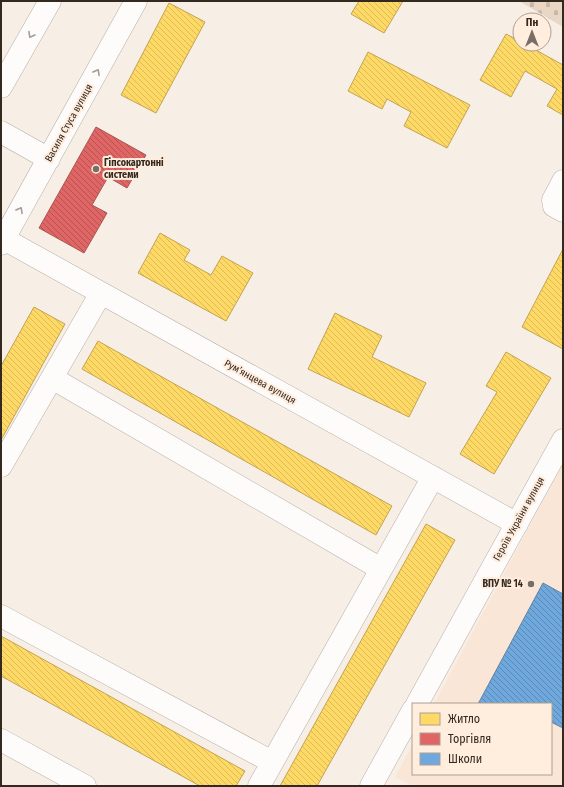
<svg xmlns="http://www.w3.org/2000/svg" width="564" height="787" viewBox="0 0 564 787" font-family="'Fira Sans Condensed',sans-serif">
  <defs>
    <pattern id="cemetery-stones" width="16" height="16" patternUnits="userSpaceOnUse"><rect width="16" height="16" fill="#e9d6c4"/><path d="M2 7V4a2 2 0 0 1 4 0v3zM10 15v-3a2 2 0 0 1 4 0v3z" fill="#c8b8a8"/></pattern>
    <pattern id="homes-back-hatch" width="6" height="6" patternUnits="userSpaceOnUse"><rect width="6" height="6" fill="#ffd966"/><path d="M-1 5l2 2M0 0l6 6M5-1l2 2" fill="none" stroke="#dbba58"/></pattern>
    <pattern id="shops-back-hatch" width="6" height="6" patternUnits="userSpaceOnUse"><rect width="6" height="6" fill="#e06666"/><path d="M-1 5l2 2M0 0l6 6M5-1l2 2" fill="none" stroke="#b65453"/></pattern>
    <pattern id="schools-back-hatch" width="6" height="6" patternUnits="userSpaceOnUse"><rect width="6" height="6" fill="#6fa8dc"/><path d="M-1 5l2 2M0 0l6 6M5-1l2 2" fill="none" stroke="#5c89b2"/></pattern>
  </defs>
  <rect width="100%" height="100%" fill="#f7eee6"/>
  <path fill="#fae6d6" d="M563 464V786H413L395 777 413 744V774H551V704H434Z"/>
  <path fill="url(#cemetery-stones)" d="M519 1H563V27Z"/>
  <path fill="url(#homes-back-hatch)" stroke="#c2a451" d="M359 1H403L384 33 351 14Z
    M169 3 205 22 156 113 121 95Z
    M506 34 520 41V44H525L563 65V115L547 106 557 89 525 71 511 97 480 80Z
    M368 52 470 105 447 148 404 126 411 112 387 99 382 109 348 91Z
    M160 233 190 250 184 260 211 275 222 256 253 273 226 321 138 273Z
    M563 249V349L522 327Z
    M34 307 65 324 1 440V366Z
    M335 313 382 336 372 357 426 383 409 417 308 369Z
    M98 341 392 506 376 535 82 369Z
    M506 352 551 378 494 474 460 454 497 392 486 386Z
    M426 524 455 540 317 786H280Z
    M1 636 245 771 236 786H200L1 676Z"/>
  <path fill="url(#shops-back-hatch)" stroke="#ac5451" d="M96 127 146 155 127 188 108 177 92 205 107 213 84 253 39 228Z"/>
  <path fill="url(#schools-back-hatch)" stroke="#5d82a3" d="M543 583 563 594V728L551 722V704H478Z"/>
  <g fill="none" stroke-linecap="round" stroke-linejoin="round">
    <defs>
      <path id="minor" d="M1 87 50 1
        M1 132 49 159
        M563 181 553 200 554 206 563 211
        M4 239 517 524
        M1 244 136 1
        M52 378 381 569
        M1 466 101 293
        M1 616 272 762
        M417 704 563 440
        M1 740 85 786
        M259 786 433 477
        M371 786 413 710"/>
    </defs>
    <use href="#minor" stroke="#b8afa7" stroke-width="23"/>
    <use href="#minor" stroke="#fefcfb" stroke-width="22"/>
  </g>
  <defs><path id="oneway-chevron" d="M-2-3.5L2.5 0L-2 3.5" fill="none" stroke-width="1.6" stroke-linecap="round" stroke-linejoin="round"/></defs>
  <g stroke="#a39d98">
    <use href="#oneway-chevron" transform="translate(31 35) rotate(120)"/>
    <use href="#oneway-chevron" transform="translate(97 72) rotate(-61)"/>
    <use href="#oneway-chevron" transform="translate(20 210) rotate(-61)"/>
  </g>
  <g fill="#786e65" stroke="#ffedde" stroke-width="1.5">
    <circle cx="96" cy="169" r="4"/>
    <circle cx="531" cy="584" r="4"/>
  </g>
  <g text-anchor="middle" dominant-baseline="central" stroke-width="4" stroke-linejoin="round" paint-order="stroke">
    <g font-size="10" fill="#34291f" stroke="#ffedde">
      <text transform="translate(69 123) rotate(-61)">Василя Стуса вулиця</text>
      <text transform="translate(260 382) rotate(29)">Рум’янцева вулиця</text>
      <text transform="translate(519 519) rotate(-61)">Героїв України вулиця</text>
    </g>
    <g font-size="10" font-weight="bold" fill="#34291f" stroke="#ffedde" text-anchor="start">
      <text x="104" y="163">Гіпсокартонні<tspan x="104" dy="12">системи</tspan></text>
      <text x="523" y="584" text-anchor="end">ВПУ № 14</text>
    </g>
  </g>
  <rect width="564" height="787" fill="none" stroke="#34291f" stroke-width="4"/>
  <rect x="412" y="703" width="140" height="72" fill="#ffedde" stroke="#ae9f92"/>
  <rect x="420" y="713" width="20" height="12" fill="#ffd966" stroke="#ae9f92"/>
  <text x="448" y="723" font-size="12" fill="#34291f">Житло</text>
  <rect x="420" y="733" width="20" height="12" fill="#e06666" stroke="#ae9f92"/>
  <text x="448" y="743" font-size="12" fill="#34291f">Торгівля</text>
  <rect x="420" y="753" width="20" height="12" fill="#6fa8dc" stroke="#ae9f92"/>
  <text x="448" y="763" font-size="12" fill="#34291f">Школи</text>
  <g transform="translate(532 32)"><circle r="19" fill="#ffedde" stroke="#ae9f92"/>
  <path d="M0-3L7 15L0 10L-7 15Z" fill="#786e65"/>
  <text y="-6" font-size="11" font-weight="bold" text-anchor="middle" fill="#34291f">Пн</text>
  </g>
</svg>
